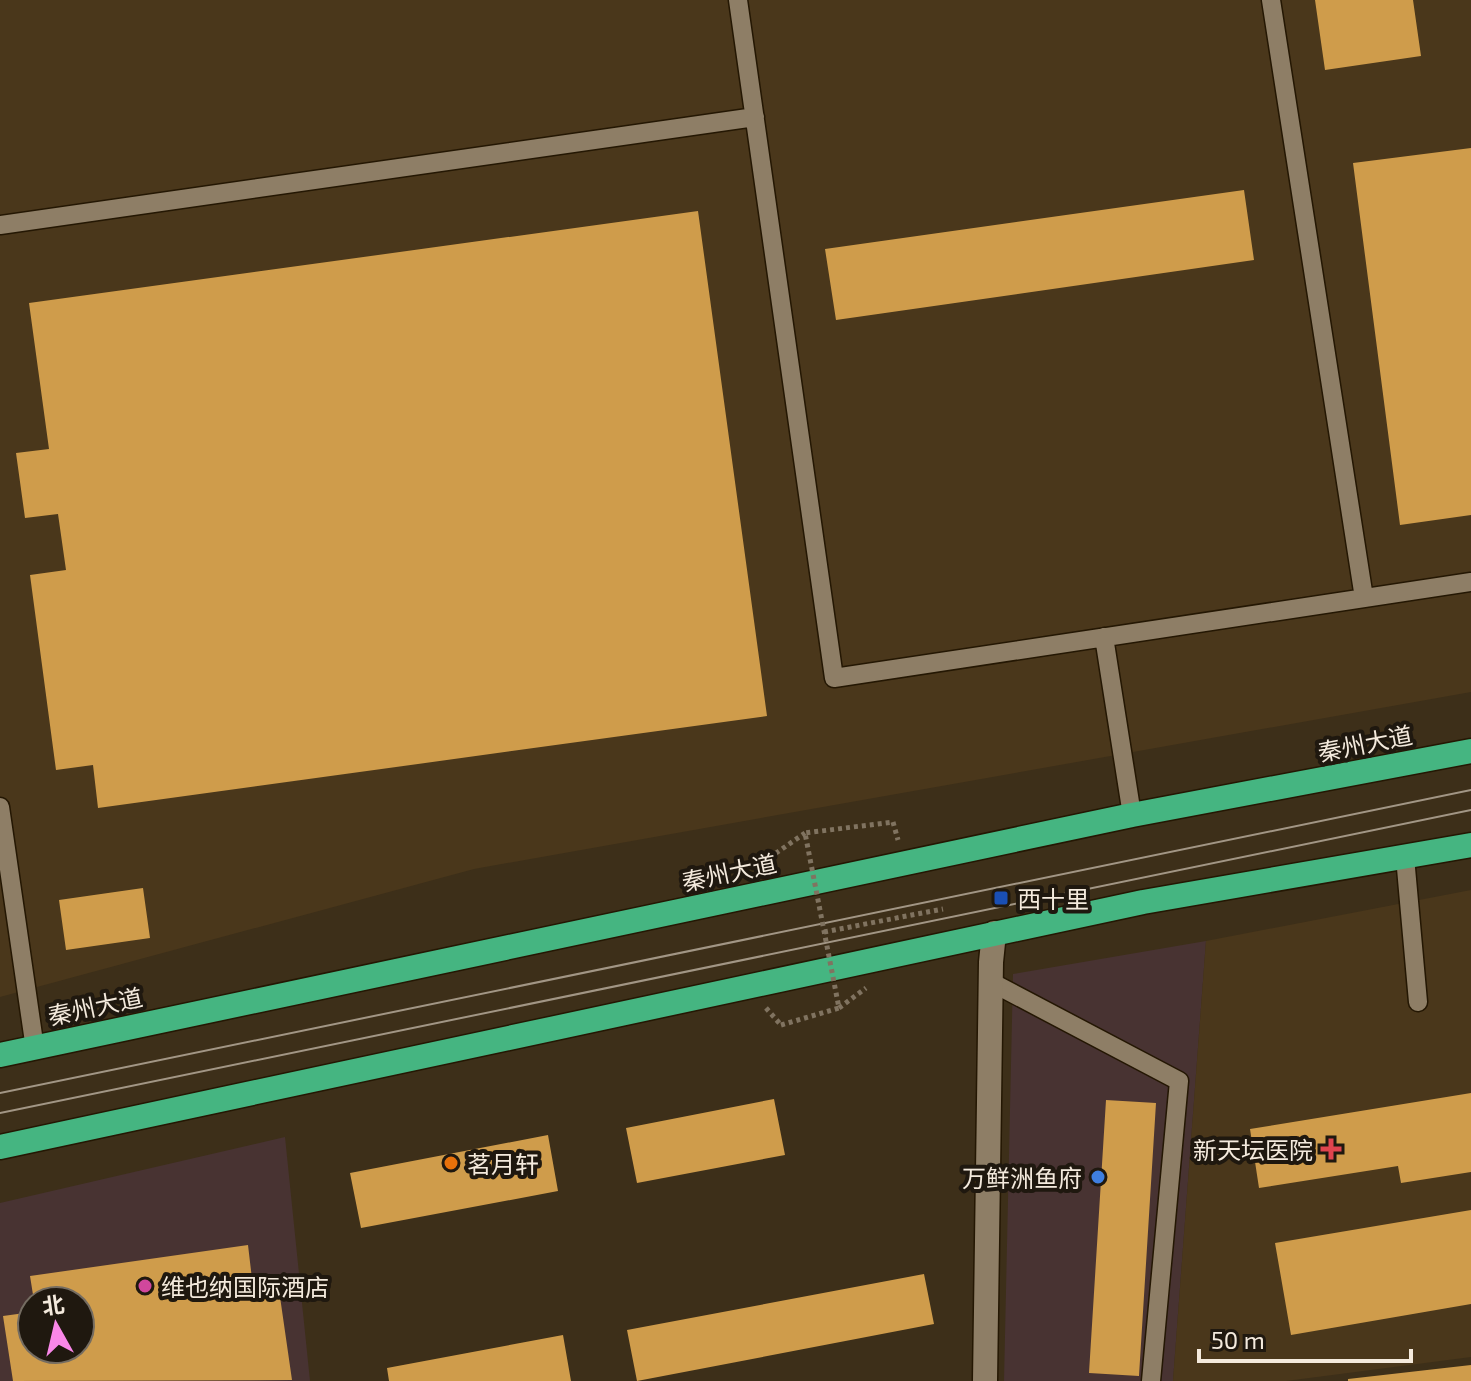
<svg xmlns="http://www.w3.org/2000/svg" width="1471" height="1381" viewBox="0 0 1471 1381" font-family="'Exo 2','Noto Sans SC',sans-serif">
  <rect width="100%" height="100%" fill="#3d2f19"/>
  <path fill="#483332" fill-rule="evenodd" d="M1206 941 1173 1381H1004L1013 974Z
    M285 1137 310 1381H0V1203ZM32 1301H80V1349H32Z"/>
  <path fill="#4a371b" d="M0 0H1471V692L474 869 0 997Z
    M1471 890V1357L1286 1381H1173L1206 941Z"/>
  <path fill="#cf9c4b" d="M1315 0H1413L1421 56 1325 70Z
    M1471 148V515L1400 525 1353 163Z
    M1244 190 1254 260 836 320 825 249Z
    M698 211 767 716 98 808 93 765 56 770 30 575 66 570 58 514 25 518 16 453 49 449 29 303Z
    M143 888 150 938 66 950 59 900Z
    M1471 1093V1172L1401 1183 1398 1166 1259 1188 1250 1129Z
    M774 1099 785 1155 637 1183 626 1128Z
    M1106 1100 1156 1103 1139 1376 1089 1373Z
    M548 1135 558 1191 361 1228 350 1173Z
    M1471 1210V1304L1291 1335 1275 1243Z
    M248 1245 252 1279 277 1276 292 1380 13 1381 3 1316 32 1312V1349H80V1301H34L30 1276Z
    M924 1274 934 1324 637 1381 627 1330Z
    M563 1335 571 1381H389L387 1368Z
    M1471 1365V1381H1348V1379Z"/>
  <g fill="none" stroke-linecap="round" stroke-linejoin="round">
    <defs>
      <path id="lane" d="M738 0 834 678 1471 582
        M1271 0 1364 598
        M0 225 755 117
        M1104 637 1132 815
        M0 807 34 1042 37 1047
        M1405 857 1418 1002
        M991 982 1179 1081 1151 1381"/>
      <path id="street" d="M985 1381 991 962 994 933"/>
      <path id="highway" d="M0 1055 1132 815 1471 751
        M0 1147 1143 902 1471 845"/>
    </defs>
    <use href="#lane" stroke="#241703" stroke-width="21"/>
    <use href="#street" stroke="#241703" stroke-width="27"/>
    <use href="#highway" stroke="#241703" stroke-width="27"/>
    <path stroke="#807360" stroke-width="5" stroke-dasharray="4 4" stroke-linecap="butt" d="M893 822 898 840
      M756 867 805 833
      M824 932 943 909
      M766 1008 781 1025
      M839 1008 866 988"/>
    <use href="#lane" stroke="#8e7e66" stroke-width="18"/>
    <use href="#street" stroke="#8e7e66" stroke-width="24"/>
    <use href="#highway" stroke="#45b581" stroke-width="24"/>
    <path stroke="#a29685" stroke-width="2" d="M0 1093 1471 790
      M0 1113 1471 810"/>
    <path stroke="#807360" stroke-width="5" stroke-dasharray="4 4" stroke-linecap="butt" d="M781 1025 839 1008 805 833 893 822"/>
  </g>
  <rect fill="#1a4fb4" stroke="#1f180f" stroke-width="3" x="993" y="890" width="16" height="16" rx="4"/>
  <path fill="#e0444e" stroke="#1f180f" stroke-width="3" d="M1327 1137h8v8h8v8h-8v8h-8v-8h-8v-8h8z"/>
  <circle fill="#e8710a" stroke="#1f180f" stroke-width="3" cx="451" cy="1163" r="8"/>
  <circle fill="#3f7fe0" stroke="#1f180f" stroke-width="3" cx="1098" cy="1177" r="8"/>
  <circle fill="#d1479c" stroke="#1f180f" stroke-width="3" cx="145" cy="1286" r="8"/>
  <g text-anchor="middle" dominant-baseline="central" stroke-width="8" stroke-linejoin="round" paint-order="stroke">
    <g font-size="24" fill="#f4eadd" stroke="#1f180f">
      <text transform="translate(1365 743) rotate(-11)">秦州大道</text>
      <text transform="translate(729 872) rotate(-12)">秦州大道</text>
      <text transform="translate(95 1006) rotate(-12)">秦州大道</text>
    </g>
    <g font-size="24" fill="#f4eadd" stroke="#1f180f" text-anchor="start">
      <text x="1017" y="898">西十里</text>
      <text x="1313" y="1149" text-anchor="end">新天坛医院</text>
      <text x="467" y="1163">茗月轩</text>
      <text x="1082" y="1177" text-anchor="end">万鲜洲鱼府</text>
      <text x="161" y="1286">维也纳国际酒店</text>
    </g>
  </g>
  <g transform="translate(56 1325) rotate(352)"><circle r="38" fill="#1f180f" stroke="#746c61" stroke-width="2"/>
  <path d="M0-6L14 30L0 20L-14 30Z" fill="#f987e8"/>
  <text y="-12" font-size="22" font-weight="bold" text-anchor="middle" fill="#f4eadd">北</text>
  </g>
  <path d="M1199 1349v12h212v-12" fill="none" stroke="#f4eadd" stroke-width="4"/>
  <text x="1211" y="1349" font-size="24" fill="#f4eadd" stroke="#1f180f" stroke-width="6" paint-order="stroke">50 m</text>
</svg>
